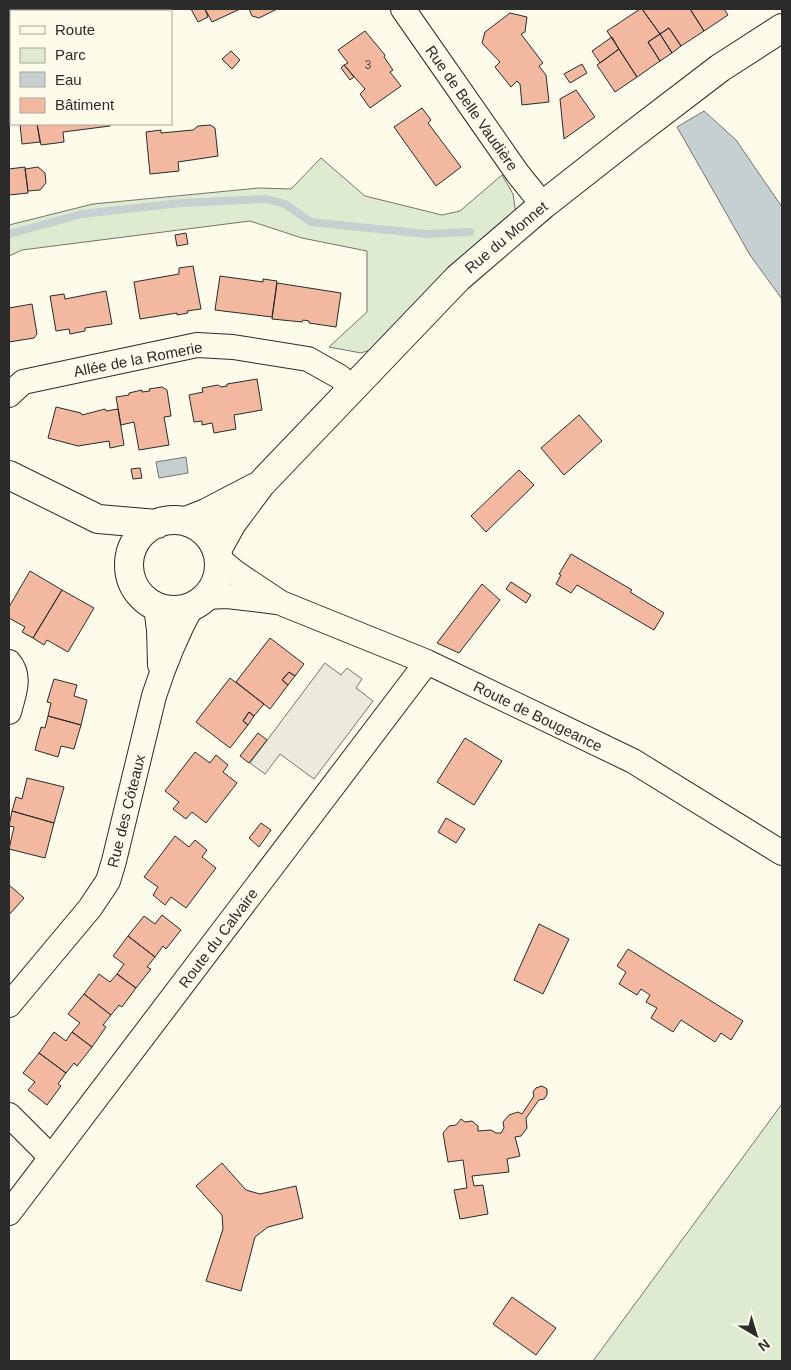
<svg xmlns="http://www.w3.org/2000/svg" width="791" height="1370" viewBox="0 0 791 1370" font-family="Arial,sans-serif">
  <rect width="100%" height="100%" fill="#fdfbea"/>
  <path fill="#deebd1" stroke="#74746e" d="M321 158 365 196 442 215 460 211 502 175 513 194 516 215 384 345 361 353 329 347 367 312V251L302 238 250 221 22 250 9 256V225L93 204 259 188 291 189Z
    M782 1104V1361H593Z"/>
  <path fill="#eceadb" stroke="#74746e" d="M325 663 341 675 347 668 362 679 356 688 373 701 314 779 280 754 265 774 250 763Z"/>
  <path fill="#c7d0d0" stroke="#74746e" d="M704 111 736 140 782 207V299L750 255 677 127Z
    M186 457 188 473 159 478 156 462Z"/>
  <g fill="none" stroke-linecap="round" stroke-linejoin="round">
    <path stroke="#c7d0d0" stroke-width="8" d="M9 234 82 214 181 203 266 199 285 204 311 222 426 234 470 232"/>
  </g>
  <path fill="#f2b8a0" stroke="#2b2b2b" d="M191 9H205L208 17 198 22Z
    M205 9H240L212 22Z
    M249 9H277L259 18 252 16Z
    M640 9H642L660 34 648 42 660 61 637 77 607 31Z
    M642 9H690L704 31 681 46 669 28 660 34Z
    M690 9H724L728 15 704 31Z
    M510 13 527 17 525 32 521 34 543 63 539 66 546 75 549 102 522 105 520 84 517 81 511 87 495 67 500 62 482 43 485 32Z
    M669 28 681 46 672 53 660 34Z
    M365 31 385 55 384 57 393 70 390 72 401 86 370 108 360 94 365 89 344 65 348 63 338 50Z
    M660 34 672 53 660 61 648 42Z
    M612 37 619 49 600 63 592 51Z
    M619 49 637 77 615 92 597 65Z
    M231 51 240 60 232 69 222 59Z
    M582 64 587 73 570 83 564 74Z
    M344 65 354 77 350 80 341 68Z
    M576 90 595 117 564 139 560 99Z
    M422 108 431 120 428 123 461 167 436 186 394 127Z
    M20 124H37L40 142 22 144Z
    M37 124H110V126L63 132 64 142 41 145Z
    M210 125 215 128 218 156 178 162 179 171 150 174 146 132 161 130V133L193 130 198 126Z
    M25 167 28 193 9 195V169Z
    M38 167 45 173 46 183 40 190 28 191 25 169Z
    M186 233 188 244 177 246 175 235Z
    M193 266 201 309 187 311 188 313 177 315V313L140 319 134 282 179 274V268Z
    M220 276 263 282V279L277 281 272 317 215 310Z
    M277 283 341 293 336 327 309 323V321L303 320 302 322 272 319Z
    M106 291 112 324 85 328V331L70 334 69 329 56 331 50 296 64 294 65 299Z
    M32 304 37 334 34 338 9 342V308Z
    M257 379 262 410 234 415 236 429 214 433 212 423 202 425V421L194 422 189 395 203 392 202 388 218 385 221 387 227 386V384Z
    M162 387 167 390 171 416 164 417 169 445 139 450 134 422 121 425 116 397 129 395V393L142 390V392L150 391 149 389Z
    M56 407 81 413 82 415 105 409 106 411 118 409 124 445 110 448 109 441 78 446 48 438Z
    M579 415 602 441 564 475 541 448Z
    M140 468 142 478 133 479 131 469Z
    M519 470 534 485 486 532 471 516Z
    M571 554 632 590 630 592 664 613 654 630 577 585 571 593 556 584 561 575 559 574Z
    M30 571 62 590 33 638 22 632 25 627 9 618V607Z
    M511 582 531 595 526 603 506 589Z
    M482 584 500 600 459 653 437 643Z
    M62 590 94 608 68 652 47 640 44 645 33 638Z
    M270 638 304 664 295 676 289 672 282 680 288 685 270 709 236 682Z
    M289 672 295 676 288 685 282 680Z
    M230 678 264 704 254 716 249 712 243 721 248 725 230 748 196 722Z
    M54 679 77 685 74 696 87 700 81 725 48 716 51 703 47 702Z
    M249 712 254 716 248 725 243 721Z
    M48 716 81 725 74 749 61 746 58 757 35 750 41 727 45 728Z
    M258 733 267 740 249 763 240 756Z
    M465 738 502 761 474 805 437 782Z
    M195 752 210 763 216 755 228 765 223 772 237 783 206 823 192 812 186 819 173 809 179 802 165 791Z
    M27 778 64 787 54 823 12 811 16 797 22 799Z
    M12 811 54 823 45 858 9 849 14 827 9 826Z
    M446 818 465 829 456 843 438 832Z
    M261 823 271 830 259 847 249 838Z
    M175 836 189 847 195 840 207 850 202 857 216 868 186 908 171 897 165 905 153 895 158 887 144 877Z
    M9 885 24 898 9 915Z
    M162 915 181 930 166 949 163 946 155 957 128 936 144 916 155 924Z
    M539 924 569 939 543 994 514 980Z
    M128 936 155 957 147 967 151 969 136 988 117 974 124 964 113 956Z
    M628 949 743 1021 731 1040 721 1033 715 1042 681 1020 673 1032 651 1018 657 1008 646 1002 650 995 641 989 637 995 619 984 626 972 617 966Z
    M99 974 110 982 117 974 136 988 122 1007 119 1005 111 1015 84 994Z
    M84 994 111 1015 103 1025 106 1027 92 1047 72 1032 80 1023 68 1014Z
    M54 1032 66 1041 72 1032 92 1047 77 1066 74 1063 66 1073 39 1053Z
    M39 1053 66 1073 58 1084 61 1086 47 1105 28 1090 35 1082 23 1073Z
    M542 1086 547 1089V1095L544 1099 539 1100 526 1118 527 1128 521 1136 515 1137 520 1156 507 1159 509 1172 472 1176 474 1186 483 1185 488 1214 460 1219 454 1190 467 1188 463 1160 448 1162 443 1133 449 1126 456 1125 461 1119 465 1122 472 1121 478 1126V1131L491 1130 496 1133H501L504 1128 503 1122 509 1115 518 1112 522 1114 534 1096 533 1092 536 1088Z
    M222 1163 246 1190 260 1194 296 1186 303 1218 268 1227 255 1237 241 1291 206 1281 223 1229 222 1215 196 1186Z
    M512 1297 556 1328 536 1355 493 1324Z"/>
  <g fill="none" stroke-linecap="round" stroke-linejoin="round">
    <defs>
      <path id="street" d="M403 9 518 174 543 205
        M9 395 23 382 197 345 233 347 308 359 340 377 352 390
        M219 559 236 573 281 603 427 662 633 761 782 853
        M205 597 227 596 277 602
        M156 606 159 630 160 665
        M9 662C22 677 13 695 9 712
        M9 1005 90 908 108 881 114 861 154 696C164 665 176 635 192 606
        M9 1115 51 1157
        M9 1213 427 662"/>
      <path id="secondary" d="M9 475 98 519 157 524
        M129 565a45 45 0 1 1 90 0a45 45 0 1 1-90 0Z
        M186 521 206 513 256 487
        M217 550 232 523 261 484 458 278 543 205 631 136 720 68 782 28"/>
    </defs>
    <use href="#street" stroke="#2b2b2b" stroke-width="26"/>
    <use href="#secondary" stroke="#2b2b2b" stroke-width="30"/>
    <use href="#street" stroke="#fdfbea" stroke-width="24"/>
    <use href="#secondary" stroke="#fdfbea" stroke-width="28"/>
  </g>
  <g text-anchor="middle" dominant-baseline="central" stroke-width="4" stroke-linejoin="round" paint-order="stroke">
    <g font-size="12" fill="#5d4e48">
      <text x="368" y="65">3</text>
    </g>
    <g font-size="15" fill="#2b2b2b" stroke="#fdfbea">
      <text transform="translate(472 108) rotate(55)">Rue de Belle Vaudière</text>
      <text transform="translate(506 237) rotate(-40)">Rue du Monnet</text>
      <text transform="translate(138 359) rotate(-11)">Allée de la Romerie</text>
      <text transform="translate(538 716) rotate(26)">Route de Bougeance</text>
      <text transform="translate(126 811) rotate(-76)">Rue des Côteaux</text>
      <text transform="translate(218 938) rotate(-53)">Route du Calvaire</text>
    </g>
  </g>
  <rect width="791" height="1370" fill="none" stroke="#2b2b2b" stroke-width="20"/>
  <rect x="10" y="10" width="162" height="115" fill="#fdfbea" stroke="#a9a89e"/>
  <rect x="20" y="26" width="25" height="8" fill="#fdfbea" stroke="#a9a89e"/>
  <text x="55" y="35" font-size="15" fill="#2b2b2b">Route</text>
  <rect x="20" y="48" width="25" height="15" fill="#deebd1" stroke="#a9a89e"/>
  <text x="55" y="60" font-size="15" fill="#2b2b2b">Parc</text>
  <rect x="20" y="72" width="25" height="15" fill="#c7d0d0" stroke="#a9a89e"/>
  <text x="55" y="85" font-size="15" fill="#2b2b2b">Eau</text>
  <rect x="20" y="98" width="25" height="15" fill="#f2b8a0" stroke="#a9a89e"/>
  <text x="55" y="110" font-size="15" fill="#2b2b2b">Bâtiment</text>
  <g transform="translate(756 1335) rotate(142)" stroke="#fdfbea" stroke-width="4" paint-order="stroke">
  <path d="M0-4L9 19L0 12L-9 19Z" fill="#2b2b2b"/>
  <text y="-8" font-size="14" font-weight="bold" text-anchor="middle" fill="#2b2b2b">N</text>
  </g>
</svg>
